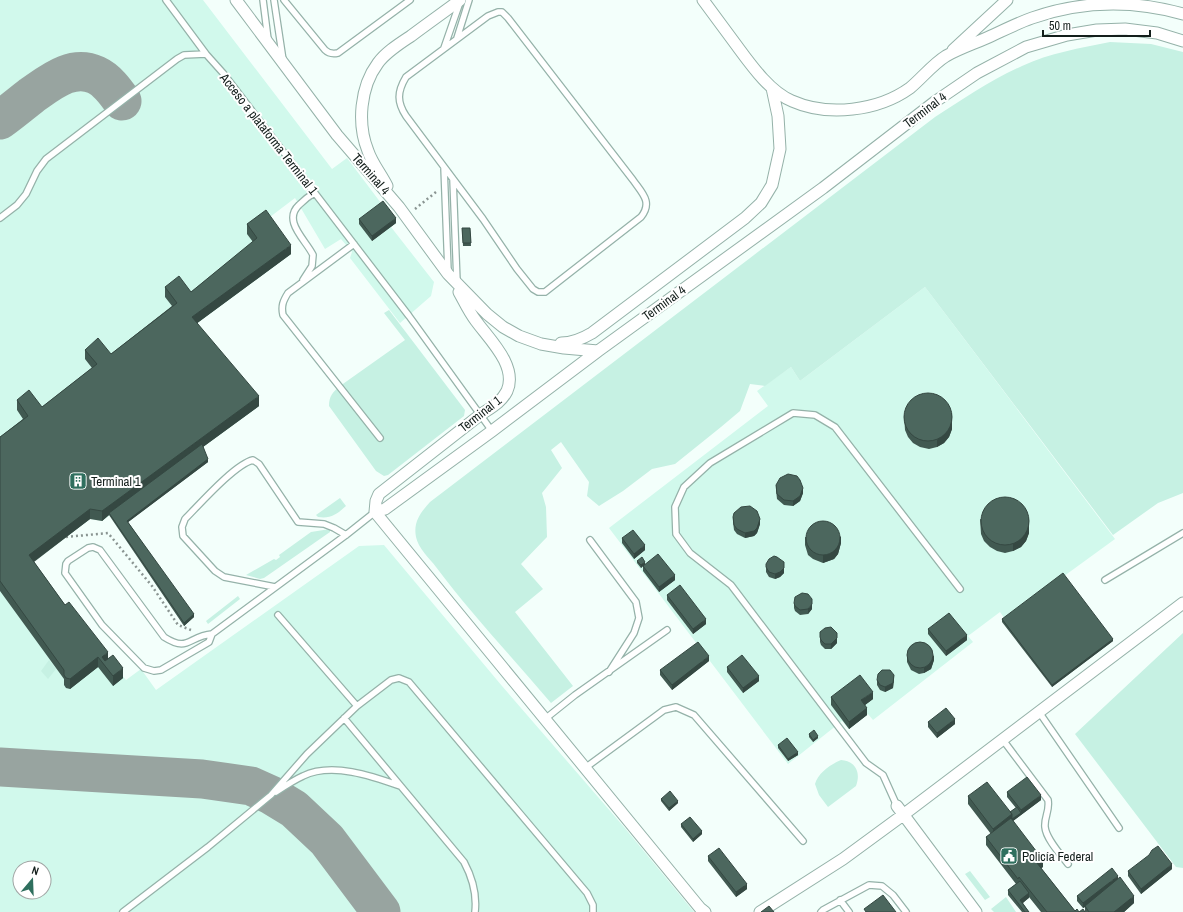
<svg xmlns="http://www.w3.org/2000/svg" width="1183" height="912" viewBox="0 0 1183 912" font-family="'Archivo Narrow',sans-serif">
  <rect width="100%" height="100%" fill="#f3fffb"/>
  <path fill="#d1f9ec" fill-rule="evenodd" d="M0 0H203L332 169 347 158 396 223 391 227 434 282 431 296 400 323 350 258 352 252 341 239 325 249 295 198 266 220 291 254 192 327 259 406 102 521 90 519 29 565 108 662 102 667 105 671 113 665 126 680 141 669 156 690 359 546 384 545 502 686 624 827 694 912H0ZM20 868H44V892H20Z
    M925 287 1115 539 1005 619 1000 612 968 636 973 642 873 720 868 714 849 729 842 721 788 764 609 528 768 406 757 391 791 367 800 381Z"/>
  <path fill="#c6f1e3" d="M1110 42 1151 44 1183 52V493L1158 503 1113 535 925 287 800 381 791 367 765 386 750 384 740 411 721 427 675 464 652 469 623 491 599 506 587 496 589 482 561 442 551 450 562 468 542 493 546 507 547 537 521 564 543 589 515 612 573 686 551 703C513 658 472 615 436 567 430 559 418 548 416 537 413 522 421 512 430 502L935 117C963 99 991 80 1022 66 1050 53 1080 48 1110 42Z
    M389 310 465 410 464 416 388 475 384 476 376 471 329 406C329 396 333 392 340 386L405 340 384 313Z
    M340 498 346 506C337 514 331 519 318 517L316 515Z
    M330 529V532L264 578 260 579 246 575 274 559 276 560 280 557 279 555 311 532Z
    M238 596 240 599 208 624 206 621Z
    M1183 633V868L1176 867 1075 734Z
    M49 660 56 669 48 679 41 671Z
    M841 760C856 761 861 773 856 786L828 807 819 795 815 784C818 773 831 764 841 760Z
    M970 871 990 897 985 900 965 874Z
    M1006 897 1016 912H994L991 909Z"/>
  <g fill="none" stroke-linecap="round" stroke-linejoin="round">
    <path stroke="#98a4a0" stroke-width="39" d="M0 120C11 112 22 103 32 95 51 82 72 64 96 75 107 80 115 91 122 101
      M0 767 202 779 251 786 271 795 294 809 327 840 381 912"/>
    <defs>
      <path id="service" d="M166 0 206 54
        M263 0 268 39
        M274 0 283 60
        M284 0 325 50C329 54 333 54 338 53L410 0
        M498 12H502L508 18 633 180C642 193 653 202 641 217L545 292H538L533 289 517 269 483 219 406 116C397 102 397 92 406 77L488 16Z
        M457 38 469 0
        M444 48 460 2
        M444 167 448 271
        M453 179 457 282
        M0 218 17 205 26 194 37 171 46 159 177 59 184 55 206 54 223 73 409 316 492 431
        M354 244 288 293C283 301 281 306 283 315L380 438
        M303 280 312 266 313 255C306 240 282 221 299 205 304 200 309 196 314 193
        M590 540 636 602 639 618 634 633 609 672
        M93 547 100 550 164 637C189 653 188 636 212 634L209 642 161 670 154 671 144 668 102 625 65 573 66 564 68 561 88 548Z
        M1105 580 1183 533
        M275 587 224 577 215 571 183 536 182 527 185 519C199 505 235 464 253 460L259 464 298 522 324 524 334 528 346 535
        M278 615 357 706
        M212 634 346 535 375 512
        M1039 712 1119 828
        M344 718 464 862C472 877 477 895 475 912
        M545 719 575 695 667 630
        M1003 740 1048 800C1050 811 1044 817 1045 827 1046 839 1061 855 1068 864
        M585 768 664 710 676 707 694 715 803 841
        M276 792C285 786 294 780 303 776 332 762 372 776 400 786
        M897 806 883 775 866 763 731 585 690 553 676 534 675 507 684 487 710 463 793 413 815 415 835 427 960 589
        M840 900 849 912
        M123 912 208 847 271 795 307 754 357 706 391 680 399 678 409 682 587 893 593 905V912
        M821 912 823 910 869 885 882 886 893 895 906 912"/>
      <path id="minor" d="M236 0 337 135 399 207 448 274 487 314 503 327 519 336 541 344 564 348 598 351 823 188 936 101 977 73 1026 47 1067 35 1097 30 1125 29 1157 33 1183 41
        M703 0C714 15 726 31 737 46 751 65 770 92 792 101 828 117 878 111 910 88 922 78 933 64 946 56 960 48 976 43 991 36 1004 30 1018 23 1032 18 1081 1 1133 0 1183 14
        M953 50 1007 0
        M387 186C381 174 372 163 368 151 357 124 360 87 378 63 386 52 399 44 411 36 427 24 444 12 460 0
        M459 292C464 301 469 312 476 321 489 339 518 366 507 391 501 403 490 408 480 415L379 494 376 501 375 512 385 509 492 431 598 351
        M561 343C573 343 582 339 592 333L745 218 761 203 772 185 780 149 778 116 772 88
        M375 512 700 908 705 912
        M897 806 976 912
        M760 912 843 859 903 815 1183 603"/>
    </defs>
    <use href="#service" stroke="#95b2a9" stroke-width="8"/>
    <use href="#minor" stroke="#95b2a9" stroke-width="13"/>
    <path stroke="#8a9592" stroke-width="2.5" stroke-dasharray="2 3" stroke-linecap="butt" d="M415 209 436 192
      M66 537 108 533 152 586 178 625 191 630"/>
    <use href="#service" stroke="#fff" stroke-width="5.5"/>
    <use href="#minor" stroke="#fff" stroke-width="11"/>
  </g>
  <path fill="#415951" d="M359 219 396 223 372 241 359 224Z
    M247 224 291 254 197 323 259 406 203 447 208 462 128 522 194 617 184 626 109 515 102 521 90 519 34 562 65 605 123 678 113 686 98 667 70 689 66 688 64 685V679L0 591V437L23 419 17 410V400L42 407 92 368 85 359V350L111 354 172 306 165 297V287L191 292 253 242 247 234Z
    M462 228H470L471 246H463Z
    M952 413V429L949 437 944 443 937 447 929 449 920 447 913 443 908 437 905 430 904 415Z
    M776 485 803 493 800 501 793 506 784 505 777 499 776 490Z
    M733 517 760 524 757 533 754 536 745 538 737 534 734 530 733 522Z
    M980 519 1029 533 1026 541 1021 547 1013 551 1005 553 997 551 990 547 984 541 981 534Z
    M805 537 841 543 838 554 834 559 823 563 813 559 808 555 805 545Z
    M622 538 645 550 634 559 622 543Z
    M637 561 645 564 675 580 659 592 643 571V566L641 568 637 563Z
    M766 564 784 573 780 577 775 579 769 577 766 572Z
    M667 595 706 624 693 634 667 600Z
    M794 603 812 609 808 614 800 615 795 611 794 608Z
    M1002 619 1113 641 1052 687 1002 622Z
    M928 629 967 640 946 656 928 634Z
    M820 637 837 643 831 649H825L821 645 820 642Z
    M907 657 934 660 931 669 924 673 919 674 911 670 907 662Z
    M709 661 672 690 660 675V670Z
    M727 667 759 681 743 693 727 672Z
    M877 680H894L893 688 885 692 880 690 877 685Z
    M831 697 873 699 865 705 867 715 849 729 831 705Z
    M928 722 955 724 937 738 928 727Z
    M809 734 818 738 813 742 809 737Z
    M778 745 798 755 788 761 778 748Z
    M1007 792 1041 800 1013 821 1043 867 1041 868 1075 911 1079 912H1041L1029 897 1023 903 1029 912H1022L1008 895V890L1016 884 986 845V837L991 834 968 804V796L1010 812 1016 808 1007 797Z
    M661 799 678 803 669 811 661 801Z
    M681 824 702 834 693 842 681 827Z
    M708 856 747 889 736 897 708 861Z
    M1172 869 1141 894 1128 876V871Z
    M1118 879 1134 903 1124 912H1079L1085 911V907L1083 908 1077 901V896Z"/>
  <path fill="#354842" d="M396 218V223L372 241V236Z
    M291 245V254L192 327V317Z
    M259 396V406L111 514 109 513V515L102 521V511Z
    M952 422V429L949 437 944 443 937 447V440Z
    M208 459V462L127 523V521Z
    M803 488V493L800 501 793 506V501Z
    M90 509V519L29 565V555Z
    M1029 517V533L1026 541 1021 547 1013 551V544Z
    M760 519V524L757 533 754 536 745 538V533Z
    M841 536V543L838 554 834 559 823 563V555Z
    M645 545V550L634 559V554Z
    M645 562V564L641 568V565Z
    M784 568V573L780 577 775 579V574Z
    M675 575V580L659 592V587Z
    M812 604V609L808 614V609Z
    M194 614V617L184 626V623Z
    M706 619V624L693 634V629Z
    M967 635V640L946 656V651Z
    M837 638V643L831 649V644Z
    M1113 639V641L1052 687V685Z
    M108 652V662L104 665 102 657Z
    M934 655V660L931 669 924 673V668Z
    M709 656V661L672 690V685Z
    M98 657V667L70 689V679Z
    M123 668V678L113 686V676Z
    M894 675 893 688 885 692V687Z
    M759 676V681L743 693V688Z
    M873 692V699L861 708V700Z
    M867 708V715L849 729V722Z
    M955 719V724L937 738V733Z
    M818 736V738L813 742V740Z
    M798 752V755L788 761V759Z
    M1041 795V800L1021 815V810Z
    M678 801V803L669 811V808Z
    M1021 813V815L993 836V829L1012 814Z
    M702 831V834L693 842V839Z
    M1043 860V867L1037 871V863Z
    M1172 864V869L1141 894V889Z
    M1118 876V881L1085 906V907L1083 908V903Z
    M747 884V889L736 897V892Z
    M1029 893V898L1020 905V900Z
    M1134 896V903L1124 912H1114Z"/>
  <path fill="#4c675e" stroke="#354842" d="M383 201 396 218 372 236 359 219Z
    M266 210 291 245 192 317 259 396 102 511 90 509 29 555 65 605 69 602 108 652 102 657 105 661 113 655 123 668 113 676 98 657 70 679 66 678 64 675V670L0 581V437L28 416 17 400 29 390 42 407 97 364 85 350 98 338 111 354 177 303 165 287 179 276 191 292 257 238 247 224Z
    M462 228H470L471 243H463Z
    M904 417a24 24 0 1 1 48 0a24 24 0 1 1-48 0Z
    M202 444 208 459 127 521 194 614 184 623 109 513Z
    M788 474 797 476 800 480 803 488 800 496 793 501 784 500 777 494 776 485 780 478Z
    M981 521a24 24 0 1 1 48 0a24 24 0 1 1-48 0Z
    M750 506 757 511 760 519 757 528 754 531 745 533 737 529 734 525 733 517 734 513 741 507Z
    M806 538a17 17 0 1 1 34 0a17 17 0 1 1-34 0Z
    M633 530 645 545 634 554 622 538Z
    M658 554 675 575 659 587 643 566Z
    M774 556 777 557 784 562V568L780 572 775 574 769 572 766 567V564L769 559Z
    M642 557 645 562 641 565 637 561Z
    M1063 573 1113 639 1052 685 1002 619Z
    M680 585 706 619 693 629 667 595Z
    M802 593 808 594 812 599V604L808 609 800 610 795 606 794 603 795 597Z
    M949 613 967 635 946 651 928 629Z
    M831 627 837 633V638L831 644H825L821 640 820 637V632L825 628Z
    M907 655a13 13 0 1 1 26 0a13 13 0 1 1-26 0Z
    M698 642 709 656 672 685 660 670Z
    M742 655 759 676 743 688 727 667Z
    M882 670H890L894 675 893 683 885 687 880 685 877 680 878 674Z
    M860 675 873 692 861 700 867 708 849 722 831 697Z
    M946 708 955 719 937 733 928 722Z
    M814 730 818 736 813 740 809 734Z
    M787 738 798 752 788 759 778 745Z
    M1027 777 1041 795 1021 810 1007 792Z
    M987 782 1012 814 993 829 968 796Z
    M670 791 678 801 669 808 661 799Z
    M1017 807 1021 813 1012 819V814L1010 812Z
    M690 817 702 831 693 839 681 824Z
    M1011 818 1043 860 1037 863 1075 911 1077 909 1079 912H1047L1019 877 1018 879 986 837Z
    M1158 846 1172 864 1141 889 1128 871 1149 855 1152 850Z
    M719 848 747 884 736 892 708 856Z
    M1112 868 1118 876 1083 903 1077 896Z
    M1120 877 1134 896 1114 912H1089L1085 906Z
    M1020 881 1029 893 1020 900 1029 912H1025L1008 890Z
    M883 895 896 912H866L864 909Z
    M769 906 774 912H761Z
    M1083 909 1085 912H1079Z"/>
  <defs>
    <symbol id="building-square" viewBox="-11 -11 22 22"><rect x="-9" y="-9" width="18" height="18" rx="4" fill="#2f6f5e" stroke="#fff"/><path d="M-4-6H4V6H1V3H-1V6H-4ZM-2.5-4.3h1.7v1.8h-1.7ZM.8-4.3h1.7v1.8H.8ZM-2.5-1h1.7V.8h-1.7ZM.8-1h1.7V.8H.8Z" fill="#fff"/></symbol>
    <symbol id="civic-square" viewBox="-11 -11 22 22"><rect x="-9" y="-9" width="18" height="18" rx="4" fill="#2f6f5e" stroke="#fff"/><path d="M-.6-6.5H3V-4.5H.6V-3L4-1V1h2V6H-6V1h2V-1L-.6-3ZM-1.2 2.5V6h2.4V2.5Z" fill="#fff"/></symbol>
  </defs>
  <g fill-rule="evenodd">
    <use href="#building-square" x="68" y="471" width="20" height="20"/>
    <use href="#civic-square" x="999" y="846" width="20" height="20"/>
  </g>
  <g text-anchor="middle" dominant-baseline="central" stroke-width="4" stroke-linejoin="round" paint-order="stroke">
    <g font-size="13" fill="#131e1b" stroke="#fff">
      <text transform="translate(925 110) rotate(-37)">Terminal 4</text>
      <text transform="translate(269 134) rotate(52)">Acceso a plataforma Terminal 1</text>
      <text transform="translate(371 174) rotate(49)">Terminal 4</text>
      <text transform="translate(664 303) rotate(-36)">Terminal 4</text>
      <text transform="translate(480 414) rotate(-38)">Terminal 1</text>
    </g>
    <g font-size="13" fill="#131e1b" stroke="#fff" text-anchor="start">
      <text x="91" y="481">Terminal 1</text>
      <text x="1022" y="856">Policía Federal</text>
    </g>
  </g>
  <g transform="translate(32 880) rotate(19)"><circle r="19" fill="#ffffff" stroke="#a1a5a4"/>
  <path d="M0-3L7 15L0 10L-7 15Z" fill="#2f6f5e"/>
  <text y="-6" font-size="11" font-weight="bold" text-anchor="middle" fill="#131e1b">N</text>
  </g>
  <path d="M1043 30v6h107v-6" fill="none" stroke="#131e1b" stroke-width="2"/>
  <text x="1049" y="30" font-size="12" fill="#131e1b" stroke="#ffffff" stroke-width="3" paint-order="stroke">50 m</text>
</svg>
